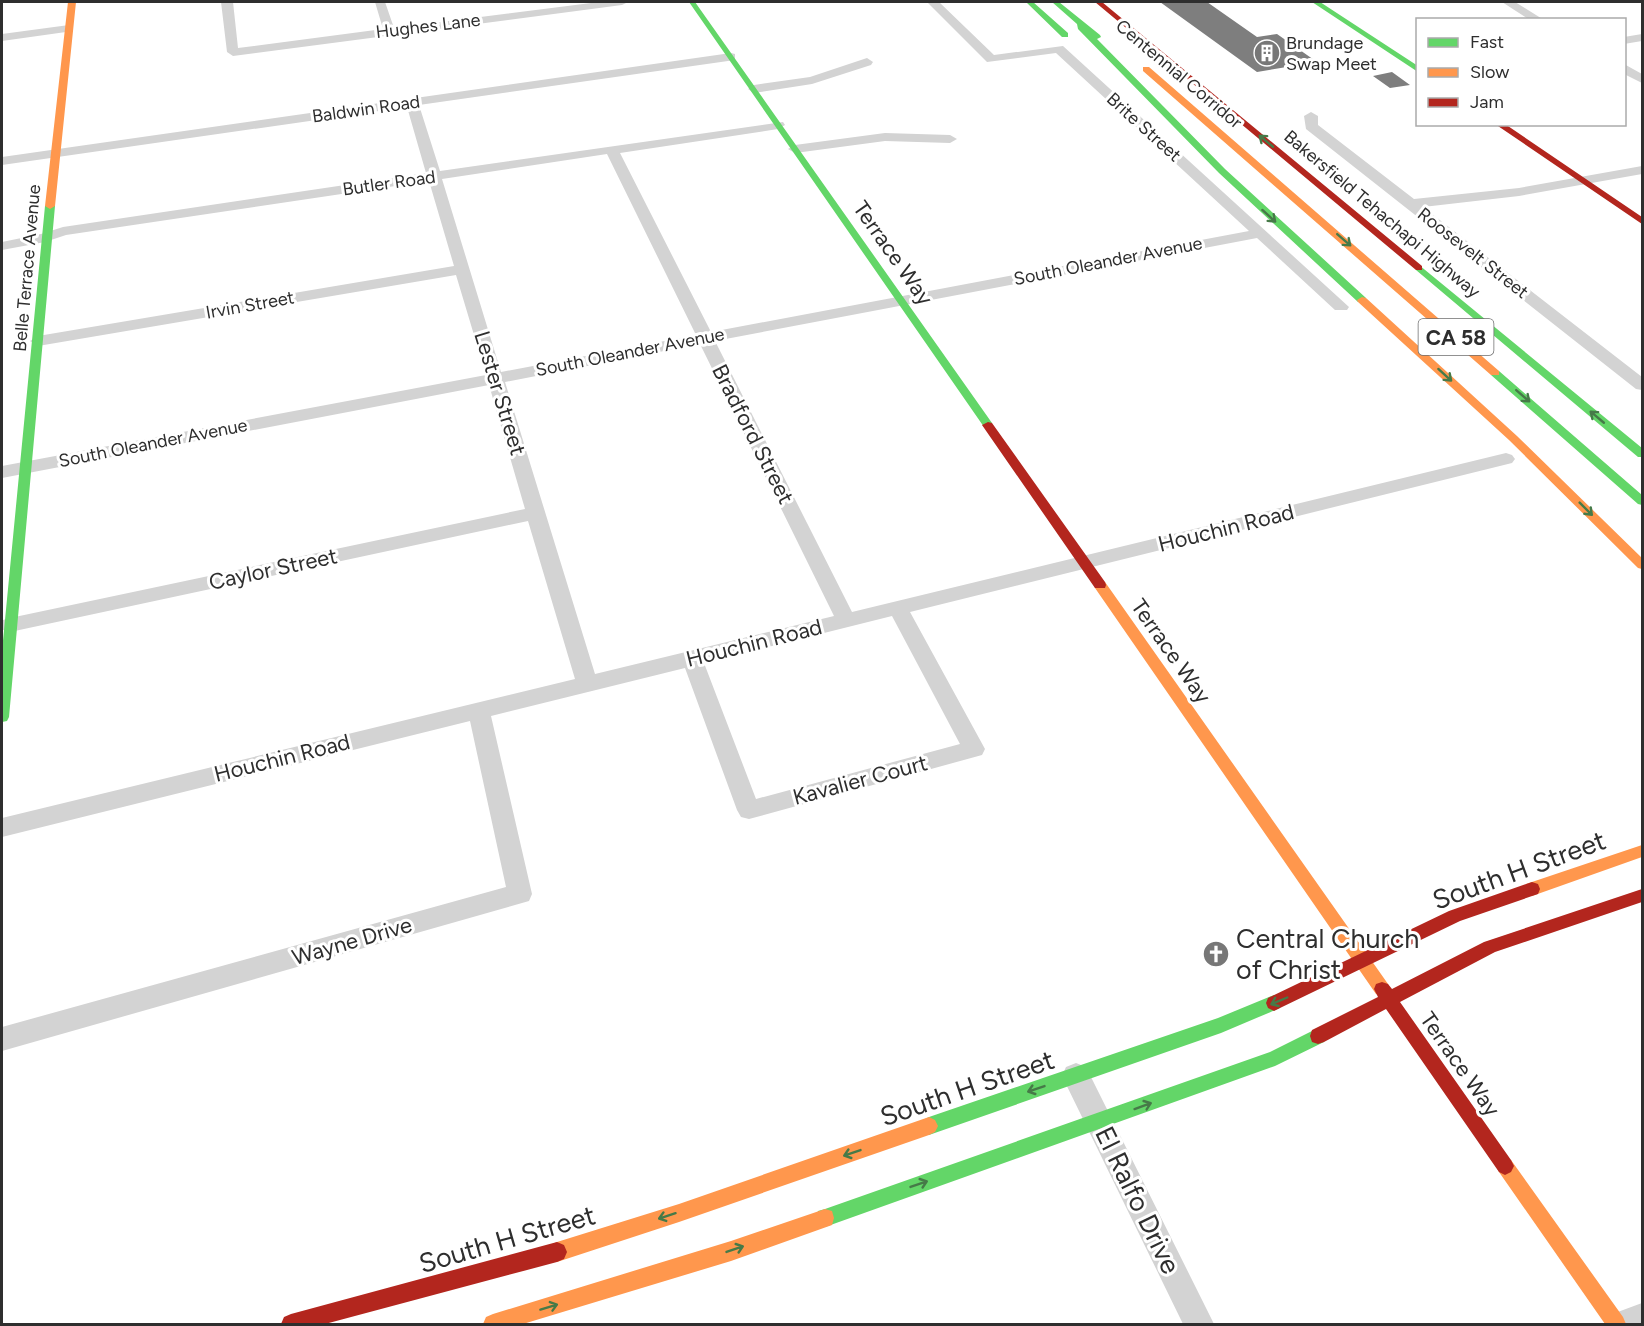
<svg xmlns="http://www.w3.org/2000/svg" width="1644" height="1326" viewBox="0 0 1644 1326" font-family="Figtree,sans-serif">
  <rect width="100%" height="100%" fill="#fff"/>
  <path fill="#7e7e7e" d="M1160 2H1207L1257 37 1277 34 1317 62 1257 72Z
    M1392 72 1410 85 1390 88 1373 76Z"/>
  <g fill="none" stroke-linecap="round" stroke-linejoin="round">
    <path fill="#d3d3d3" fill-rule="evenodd" d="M221 2H233L238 48 383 29 375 2H385L394 28 599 2H628L622 5 233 56 227 52Z
      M927 2H939L994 55 1063 46 1349 307 1347 310H1335L1257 238 715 341 852 612 1506 453 1512 455 1515 459 1512 463 910 612 985 749 982 755 749 819 741 817 737 810 685 668 491 716 532 894 529 901 2 1051V1027L506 887 470 721 2 837V818L575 679 528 521 10 632 3 630V620L10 618 525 509 489 385 2 478V466L486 375 456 275 38 346 30 341 38 336 454 266 429 181 66 235 45 242 2 250V242L41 234 63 227 426 173 407 107 2 165V157L731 53 735 54V60L419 105 440 171 783 122 785 125 778 129 620 153 711 332 1249 231 1056 53 987 62ZM607 154 696 335 501 372 442 179ZM700 344 834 616 595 674 505 382ZM892 616 960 744 756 799 704 663Z
      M1502 2H1515L1544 20H1530Z
      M69 25 73 27V31L2 41V34Z
      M1642 34V41L1624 44V37Z
      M867 58 873 62 871 65 812 84 754 93 748 89 754 85 810 77Z
      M1624 64 1642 74V83L1624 74Z
      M1311 112 1318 116V125L1414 199 1519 188 1642 166V174L1519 196 1423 207 1642 377V390L1636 389 1306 129 1304 116Z
      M885 133 950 135 957 139 950 143 885 141 795 153 788 149 795 145Z
      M1076 1063 1086 1067 1214 1324H1183L1062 1076 1066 1067Z
      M1642 1303V1324H1611L1615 1313Z"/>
    <path fill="#63d668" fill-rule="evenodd" d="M689 2H695L992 423V427H984Z
      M1026 2H1033L1068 33V37H1062Z
      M1052 2H1059L1100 35 1101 37 1097 39 1225 169 1366 298V302H1358L1219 173 1078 29 1077 24Z
      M1312 2H1320L1418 66V72Z
      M50 203 55 206 9 717 7 721 2 722V651L45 206Z
      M1419 265 1642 448V457H1638L1416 270V266Z
      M1495 370 1499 371 1642 495V505L1638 504 1491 375V371Z
      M1274 995 1280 998 1282 1003 1280 1008 1221 1033 929 1135 923 1132 920 1126 923 1120 929 1117 1218 1018Z
      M1318 1028 1324 1030 1326 1036 1324 1042 1275 1066 825 1227 818 1225 816 1218 818 1211 825 1209 1270 1052Z"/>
    <path fill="#ff974d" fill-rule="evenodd" d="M68 2H76L55 206 50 209 45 206Z
      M1143 67H1149L1499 371V375H1491L1143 71Z
      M1362 297 1366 298 1517 436 1642 558V569L1638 568 1509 440 1358 302 1357 300Z
      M1100 581 1105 582 1388 984 1390 989 1388 994 1382 996 1376 994 1095 588 1094 585Z
      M1642 845V857L1532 896 1526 894 1524 889 1526 884Z
      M929 1117 935 1120 938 1126 935 1132 929 1135 679 1222 557 1262 550 1259 547 1252 550 1245 557 1242 679 1204Z
      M1505 1157 1511 1160 1623 1317 1626 1324H1605L1499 1172 1496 1166 1499 1160Z
      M825 1209 832 1211 834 1218 832 1225 731 1261 523 1324H483L486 1317 493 1314 731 1241Z"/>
    <path fill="#b3261e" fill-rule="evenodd" d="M1095 2H1102L1422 266V270H1416Z
      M1495 124H1505L1642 217V224Z
      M988 422 992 423 1105 582 1106 585 1105 588H1095L982 425Z
      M1532 882 1538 884 1540 889 1538 894 1460 921 1280 1008 1274 1011 1268 1008 1266 1003 1268 998 1449 911Z
      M1642 889V902L1495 952 1400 1002 1511 1160 1514 1166 1511 1172 1505 1175 1499 1172 1386 1009 1324 1042 1318 1044 1312 1042 1310 1036 1312 1030 1378 997 1374 989 1376 984 1382 982 1388 984 1392 989 1484 942Z
      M557 1242 564 1245 567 1252 564 1259 557 1262 325 1324H281L284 1317 291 1314Z"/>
  </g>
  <defs><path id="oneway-shaft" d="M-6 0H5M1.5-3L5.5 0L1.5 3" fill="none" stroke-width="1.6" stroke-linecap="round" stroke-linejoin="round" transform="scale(1.5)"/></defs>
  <g stroke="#467a48">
    <use href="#oneway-shaft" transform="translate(1266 141) rotate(-140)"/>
    <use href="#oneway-shaft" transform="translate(1269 216) rotate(42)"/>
    <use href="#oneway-shaft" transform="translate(1344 240) rotate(41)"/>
    <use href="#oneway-shaft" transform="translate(1445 375) rotate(42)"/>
    <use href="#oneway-shaft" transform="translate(1523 396) rotate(41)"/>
    <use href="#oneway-shaft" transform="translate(1597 417) rotate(-140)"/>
    <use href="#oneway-shaft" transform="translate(1586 509) rotate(45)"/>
    <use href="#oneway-shaft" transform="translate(1279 1001) rotate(157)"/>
    <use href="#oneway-shaft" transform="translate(1036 1089) rotate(161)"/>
    <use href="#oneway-shaft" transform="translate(1143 1106) rotate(-20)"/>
    <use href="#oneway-shaft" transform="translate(852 1153) rotate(161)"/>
    <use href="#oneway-shaft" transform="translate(919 1184) rotate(-19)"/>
    <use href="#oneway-shaft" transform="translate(667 1216) rotate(162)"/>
    <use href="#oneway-shaft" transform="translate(735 1249) rotate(-19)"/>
    <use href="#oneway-shaft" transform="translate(549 1307) rotate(-17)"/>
  </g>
  <defs>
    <symbol id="building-disc" viewBox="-11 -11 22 22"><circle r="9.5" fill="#777" stroke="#fff"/><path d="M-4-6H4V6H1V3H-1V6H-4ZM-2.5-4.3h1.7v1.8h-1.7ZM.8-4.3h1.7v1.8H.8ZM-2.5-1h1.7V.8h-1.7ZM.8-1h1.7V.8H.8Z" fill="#fff"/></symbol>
    <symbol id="church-disc" viewBox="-11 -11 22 22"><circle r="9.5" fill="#777" stroke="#fff"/><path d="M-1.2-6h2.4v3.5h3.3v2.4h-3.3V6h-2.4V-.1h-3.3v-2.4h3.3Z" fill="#fff"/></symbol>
  </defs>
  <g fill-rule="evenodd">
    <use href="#building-disc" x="1252" y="38" width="30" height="30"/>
    <use href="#church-disc" x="1201" y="939" width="30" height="30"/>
  </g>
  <g text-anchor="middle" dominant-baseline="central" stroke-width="6" stroke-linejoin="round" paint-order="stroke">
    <g font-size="18" fill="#2e2e2e" stroke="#fff">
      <text transform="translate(428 26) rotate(-7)">Hughes Lane</text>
      <text transform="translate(1179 74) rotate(40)">Centennial Corridor</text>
      <text transform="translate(366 109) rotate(-8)">Baldwin Road</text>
      <text transform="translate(1144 127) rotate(42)">Brite Street</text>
      <text transform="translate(389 183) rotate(-8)">Butler Road</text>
      <text transform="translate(1382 214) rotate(40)">Bakersfield Tehachapi Highway</text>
      <text transform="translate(1473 253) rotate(38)">Roosevelt Street</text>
      <text transform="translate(1108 261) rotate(-11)">South Oleander Avenue</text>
      <text transform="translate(27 268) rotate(-85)">Belle Terrace Avenue</text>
      <text transform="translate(250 305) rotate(-10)">Irvin Street</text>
      <text transform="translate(630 352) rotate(-11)">South Oleander Avenue</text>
      <text transform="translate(153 443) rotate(-11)">South Oleander Avenue</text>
    </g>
    <g font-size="18" fill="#2e2e2e" stroke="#fff" text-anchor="start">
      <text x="1286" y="43">Brundage<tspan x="1286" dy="21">Swap Meet</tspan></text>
    </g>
    <rect fill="#fff" stroke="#6d6d6d" stroke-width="1.5" x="1418.5" y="319" width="75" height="36" rx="4.5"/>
    <g font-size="21" font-weight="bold" fill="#2e2e2e">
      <text x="1456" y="337">CA 58</text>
    </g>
    <g font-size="22" fill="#2e2e2e" stroke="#fff">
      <text transform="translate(893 253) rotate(55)">Terrace Way</text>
      <text transform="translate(500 393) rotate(73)">Lester Street</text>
      <text transform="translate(753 434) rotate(63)">Bradford Street</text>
      <text transform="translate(1226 528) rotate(-14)">Houchin Road</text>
      <text transform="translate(273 569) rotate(-12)">Caylor Street</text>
      <text transform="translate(754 643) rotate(-14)">Houchin Road</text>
      <text transform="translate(1171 651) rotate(55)">Terrace Way</text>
      <text transform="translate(282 758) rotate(-14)">Houchin Road</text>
      <text transform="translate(860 780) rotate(-15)">Kavalier Court</text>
      <text transform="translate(352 941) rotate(-16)">Wayne Drive</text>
      <text transform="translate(1460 1064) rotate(55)">Terrace Way</text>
    </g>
    <g font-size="27" fill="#2e2e2e" stroke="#fff">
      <text transform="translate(1519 870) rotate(-20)">South H Street</text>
      <text transform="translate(967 1088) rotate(-19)">South H Street</text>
      <text transform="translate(1138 1200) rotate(64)">El Ralfo Drive</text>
      <text transform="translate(507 1239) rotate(-16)">South H Street</text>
    </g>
    <g font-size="27" fill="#2e2e2e" stroke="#fff" text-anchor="start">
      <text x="1236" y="938">Central Church<tspan x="1236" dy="31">of Christ</tspan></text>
    </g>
  </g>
  <rect width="1644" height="1326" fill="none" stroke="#2e2e2e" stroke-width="6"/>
  <rect x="1416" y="18" width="210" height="108" fill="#ffffff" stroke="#ababab" stroke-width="1.5"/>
  <rect x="1428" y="38" width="30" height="9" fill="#63d668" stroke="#ababab" stroke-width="1.5"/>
  <text x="1470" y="48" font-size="18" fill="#2e2e2e">Fast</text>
  <rect x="1428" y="68" width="30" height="9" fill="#ff974d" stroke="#ababab" stroke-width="1.5"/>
  <text x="1470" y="78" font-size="18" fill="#2e2e2e">Slow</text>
  <rect x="1428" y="98" width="30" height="9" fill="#b3261e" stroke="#ababab" stroke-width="1.5"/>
  <text x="1470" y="108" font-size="18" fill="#2e2e2e">Jam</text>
</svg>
